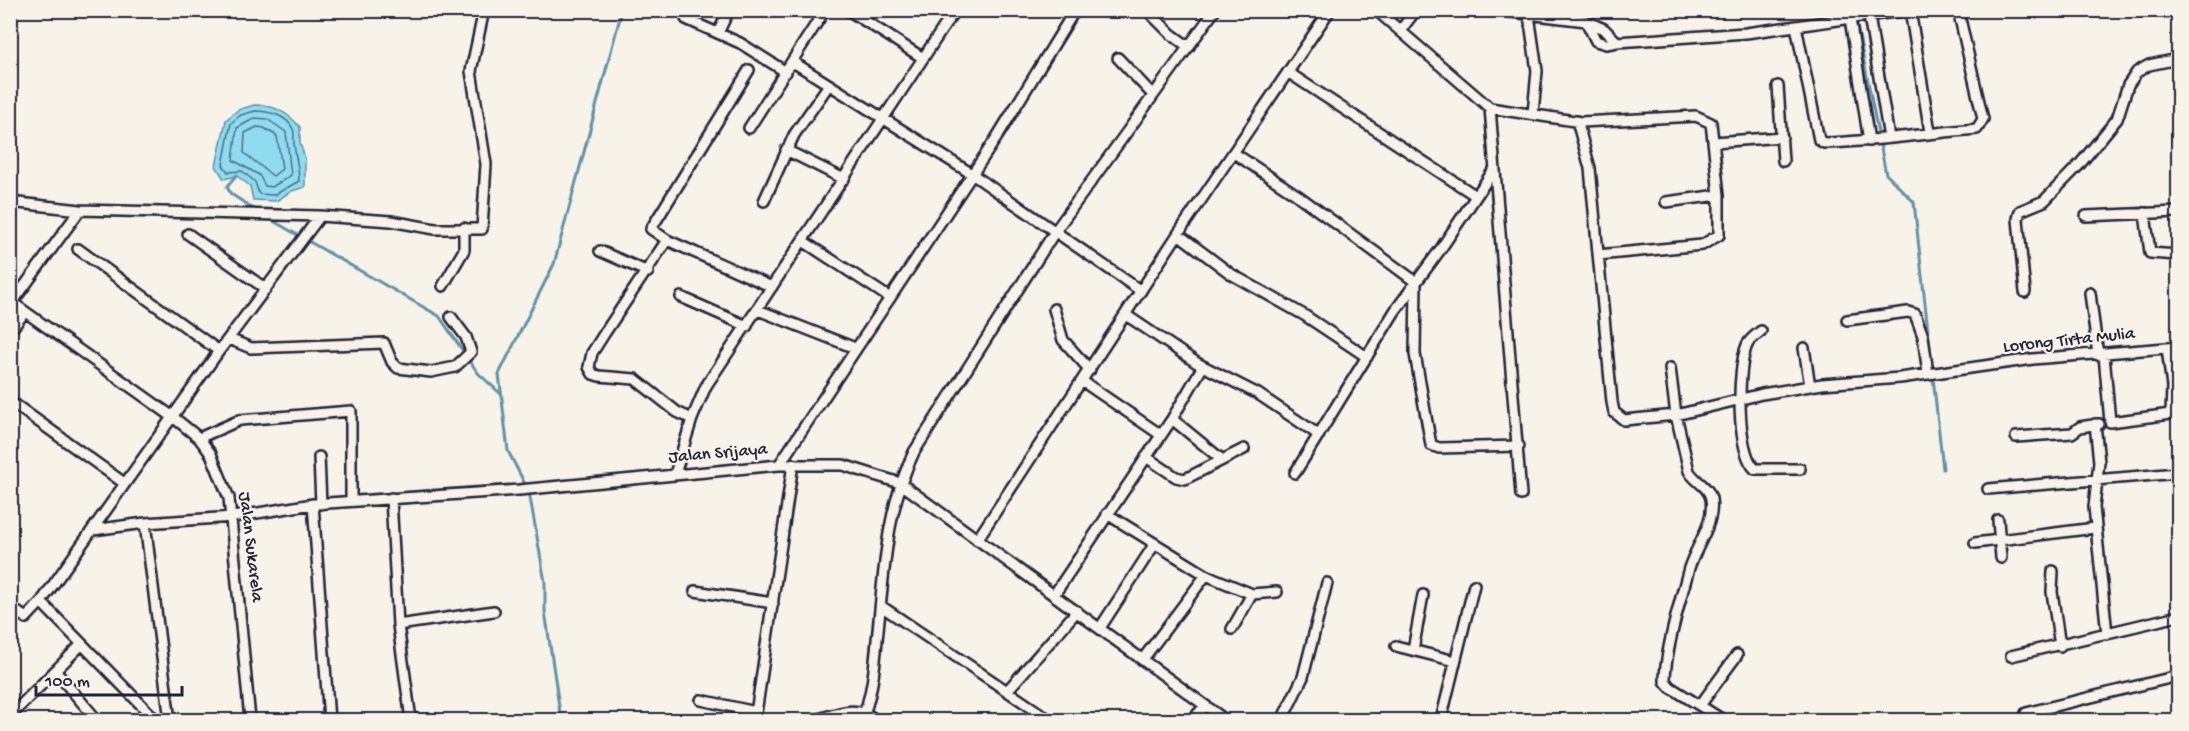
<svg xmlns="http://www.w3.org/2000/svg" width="2189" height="731" viewBox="0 0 2189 731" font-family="'Gochi Hand',sans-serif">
  <rect width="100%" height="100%" fill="#f7f3e8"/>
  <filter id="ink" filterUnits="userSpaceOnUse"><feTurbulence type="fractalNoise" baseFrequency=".0167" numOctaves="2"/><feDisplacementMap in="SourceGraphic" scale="12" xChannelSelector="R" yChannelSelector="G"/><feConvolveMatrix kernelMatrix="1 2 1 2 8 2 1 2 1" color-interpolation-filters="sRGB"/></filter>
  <g filter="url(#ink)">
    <path fill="#8fdbef" stroke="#6391a7" stroke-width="1.5" d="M254 105C274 105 287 112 300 127V144L305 158V187L292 191 276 201 253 200 250 186 237 176 224 179 216 166 226 120 238 110Z"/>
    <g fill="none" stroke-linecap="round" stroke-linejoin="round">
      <path stroke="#4e6c83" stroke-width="1.5" d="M255 111C268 111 287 115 293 129 295 133 293 139 294 143 295 156 299 167 299 181L274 195 259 194 255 182 242 171 228 172 223 165 231 123 241 115Z
        M255 118 267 119 286 132 291 175 272 187 265 186 259 175 233 160 237 128Z
        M257 127 264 128 277 136 282 169 273 176 244 153 245 133Z"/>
      <path stroke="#6391a7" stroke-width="3" d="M1854 10 1886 174 1914 202 1943 469
        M237 175 227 187 231 194 257 211
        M268 218 439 316 478 373 502 395
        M526 486 508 451 499 374 554 264 622 10
        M529 492 545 582V611L561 720"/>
      <defs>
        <path id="minor" d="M848 10 923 58
          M1376 10 1490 108 1581 122 1696 116 1711 123 1719 195V235L1702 245 1598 255
          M1495 10 1586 21 1604 29 1617 42 1746 33 1909 10
          M1910 10 1930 132
          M1151 14 1171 34 1189 47
          M1529 15 1537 71 1533 113
          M1869 16 1889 138
          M686 19 740 43 786 72
          M1850 19 1869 141
          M1586 21 1596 41 1606 44 1617 42
          M1796 26 1819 140 1824 143C1876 142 1926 133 1977 129L1983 119 1958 10
          M1400 31 1416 10
          M718 33 729 10
          M1118 58 1153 95
          M793 62 972 174 1141 291
          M749 70 651 229 667 240 772 287
          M1289 73 1476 196
          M1778 86 1783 161
          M1490 108 1521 495
          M1577 121 1590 168 1612 402 1614 412 1624 420 1676 415 1762 394 1822 384 1900 378 2033 359 2178 347
          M749 128 825 10
          M10 136 11 135
          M1714 142 1782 137
          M786 150 844 179
          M1234 153 1297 195 1416 282 1415 354 1431 445 1439 448 1519 446
          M764 201 794 135 828 86
          M10 202 80 210 320 216 391 221 435 229H482L486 164 471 71 484 10
          M1666 202 1719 195
          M2145 213 2150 253 2178 255
          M2086 216 2178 212
          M188 234 266 289
          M1178 234 1231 274 1304 315 1367 357
          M667 240 604 334 592 353 589 367 593 374 599 376 635 379 677 412 692 419
          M803 241 890 298
          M78 249 219 351
          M600 251 648 272
          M443 286 464 250V228
          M2025 292 2018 219 2020 211 2044 201 2080 164 2117 119 2128 85 2137 72 2149 65 2178 59
          M2090 293 2098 355
          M681 297 747 326
          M10 301 173 417 199 438 211 454 229 498 250 720
          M12 303 80 210
          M1054 309 1063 340 1090 370
          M758 310 855 348
          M1126 315 1197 363 1258 394 1319 435
          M1847 320 1908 312 1915 314 1923 336 1928 374
          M10 331 25 312
          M1761 331C1756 335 1750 339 1747 345 1737 368 1736 451 1755 469H1800
          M229 339 251 348 384 343 392 362 398 368 431 372 455 367 471 352 466 337 451 317
          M1804 348 1810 386
          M2104 355 2110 422 2171 414 2172 387 2167 348
          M1670 368 1676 415 1689 471C1695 482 1709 486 1711 499 1715 523 1696 546 1689 568 1681 598 1665 651 1665 681L1670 687 1723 720
          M1082 381 1161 435
          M10 401 124 483
          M1172 419 1221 459
          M2095 424 2099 462 2094 507 2107 634
          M2016 437 2072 433 2080 427 2099 424
          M199 438 240 420 351 411V501
          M319 457 321 504
          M1146 457 1176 477 1185 479 1244 449
          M779 465 997 137 1075 10
          M1295 473 1395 311 1440 250 1493 171
          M675 474 692 419 706 386 955 10
          M1988 489 2178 473
          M391 498 398 625 411 720
          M313 504 329 720
          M1107 514 1206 575 1252 594 1277 592
          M1998 520 2001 558
          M145 523 169 713 167 720
          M93 530 145 523 233 517 313 504 519 490 779 465H843L900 483 1225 720
          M977 540 1178 234 1330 10
          M1975 543 2095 528
          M2053 571 2052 592 2060 646
          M695 591 773 603
          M1054 595 1172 419 1203 366
          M881 606 1050 720
          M10 607 26 618 41 602 219 351 320 216
          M398 625 494 611
          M1100 628 1154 545
          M1232 629 1252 594
          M82 644 156 720
          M1396 646 1455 661
          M1413 650 1423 595
          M2011 656 2178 616
          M1143 659 1206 575
          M56 672 97 720
          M1007 691 1077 611
          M701 700 756 712
          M1701 704 1737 655
          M2026 713 2178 676
          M10 716 82 644 41 602
          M755 720 793 464
          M814 720C839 714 854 704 876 720
          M861 720C872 700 875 663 877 640 884 575 885 512 914 452L1056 230 1215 10
          M1192 720 1205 706
          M1282 720 1303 677 1327 583
          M1441 720 1474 585"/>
      </defs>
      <use href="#minor" stroke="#22223b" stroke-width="14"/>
      <use href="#minor" stroke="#f7f3e8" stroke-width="9"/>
    </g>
  </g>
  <g text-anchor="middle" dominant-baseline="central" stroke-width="4.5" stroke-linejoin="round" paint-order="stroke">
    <g font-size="18" fill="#22223b" stroke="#f7f3e8">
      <text transform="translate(2069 341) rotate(-6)">Lorong Tirta Mulia</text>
      <text transform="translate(718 454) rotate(-5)">Jalan Srijaya</text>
      <text transform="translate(250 547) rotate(83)">Jalan Sukarela</text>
    </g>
  </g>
  <rect width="2189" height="731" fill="none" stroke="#f7f3e8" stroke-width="36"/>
  <rect x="18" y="18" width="2153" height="695" fill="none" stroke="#22223b" stroke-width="2" filter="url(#ink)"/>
  <path d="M36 686v9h146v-9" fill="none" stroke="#22223b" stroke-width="3"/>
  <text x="45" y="686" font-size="18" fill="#22223b" stroke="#f7f3e8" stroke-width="4.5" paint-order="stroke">100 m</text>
</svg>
